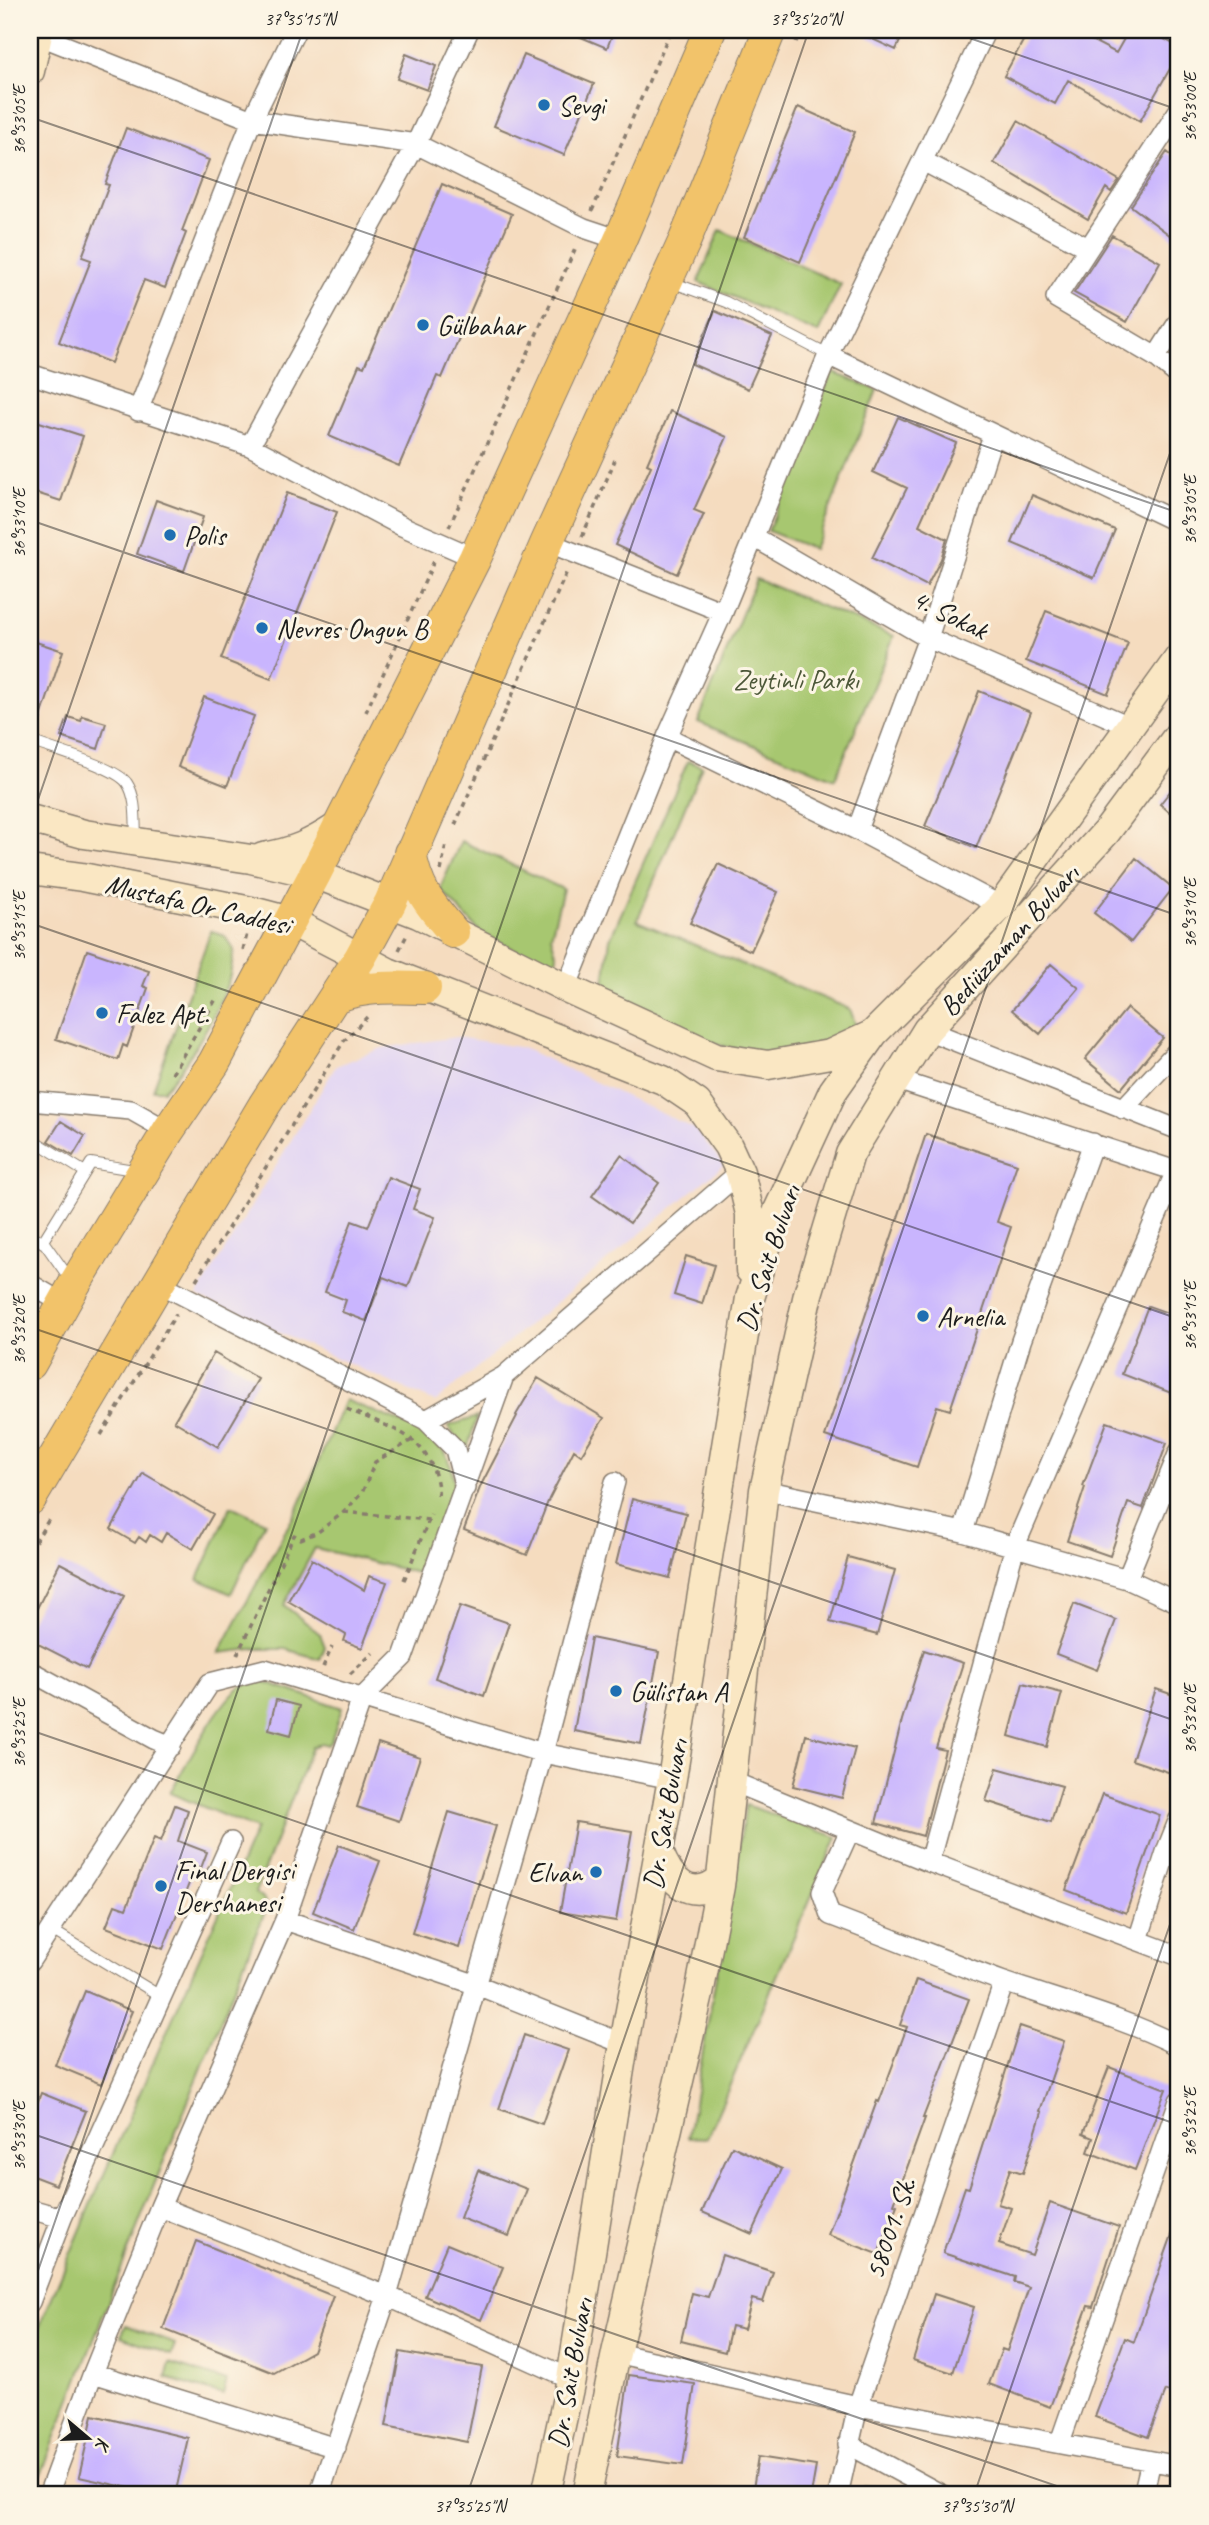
<svg xmlns="http://www.w3.org/2000/svg" width="1209" height="2525" viewBox="0 0 1209 2525" font-family="Caveat,sans-serif">
  <rect width="100%" height="100%" fill="#fcf5e5"/>
  <filter id="ink" filterUnits="userSpaceOnUse"><feTurbulence type="fractalNoise" baseFrequency=".0143" numOctaves="2"/><feDisplacementMap in="SourceGraphic" scale="14" xChannelSelector="R" yChannelSelector="G"/><feConvolveMatrix kernelMatrix="1 2 1 2 8 2 1 2 1" color-interpolation-filters="sRGB"/></filter>
  <filter id="wash" filterUnits="userSpaceOnUse"><feTurbulence type="fractalNoise" baseFrequency=".00686" numOctaves="4" result="noise"/><feDisplacementMap in="SourceGraphic" scale="28" xChannelSelector="R" yChannelSelector="G"/><feGaussianBlur stdDeviation="1.57" result="paint"/><feColorMatrix in="noise" values="0 0 0 0 0 0 0 0 0 0 0 0 0 0 0 0 0 1.4 0 .05"/><feComposite in="paint" operator="in"/></filter>
  <g filter="url(#wash)">
    <rect width="100%" height="100%" fill="#f5dcbf"/>
    <path fill="#e1d4f4" d="M457 1037 523 1048 695 1129 724 1165 435 1402 197 1296 336 1066 382 1048Z"/>
    <path fill="#a7c76f" stroke="#627246" stroke-width="2" d="M720 230 841 284 818 333 698 282Z
      M832 372 877 390 814 549 768 531Z
      M756 579 894 636 835 779 698 722Z
      M688 761 702 766 637 921 850 1009 857 1029C836 1038 792 1055 769 1054 714 1053 652 1014 603 990L610 939Z
      M461 841 563 889 551 936 557 957 552 968 481 933 440 889Z
      M211 931 225 936 234 950C232 960 232 972 228 982 217 1014 187 1066 163 1090H153Z
      M345 1400 423 1431 445 1452 452 1470 455 1493 421 1574 315 1548 284 1605 320 1634 325 1647 320 1659 285 1649H253L219 1653 300 1504Z
      M477 1417 466 1453 448 1426Z
      M231 1506 265 1522 231 1594 198 1579Z
      M263 1681 342 1708 331 1741 327 1745 321 1743 312 1747 255 1893 264 1900 267 1907 150 2195 33 2495H30V2349L105 2172 256 1829 170 1793C184 1768 219 1700 242 1686 248 1683 256 1682 263 1681Z
      M746 1805 837 1837 707 2138 688 2137Z
      M126 2325 175 2344 171 2355 121 2336Z
      M170 2363 227 2381 223 2395 166 2378Z
      M864 2487 900 2489 898 2495H863Z"/>
    <g id="blocks">
      <path fill="#c9b5fe" d="M564 30H614L607 48Z
        M853 30H905L896 50Z
        M1029 30H1072L1116 53 1129 30H1148L1179 47V53L1140 121 1068 80 1055 104 1004 76Z
        M406 54 436 66 427 90 397 79Z
        M524 55 594 84 564 155 494 126Z
        M798 107 855 132 800 262 744 237Z
        M1018 121 1119 180 1111 192 1106 188 1088 219 994 163Z
        M126 128 209 160 182 231 186 233 165 288 144 280 111 363 59 342 91 260 82 257 109 185 105 184Z
        M1167 152 1179 161V242L1131 206Z
        M442 184 512 214 442 378 437 376 399 466 329 436 359 365 364 367Z
        M1112 235 1160 262 1127 322 1074 293Z
        M715 311 772 336 748 389 692 364Z
        M670 411 727 437 694 510 704 514 677 574 615 545 651 466 647 464Z
        M898 417 956 443 919 525 947 539 941 559 927 586 872 558 907 488 873 472Z
        M30 419 83 436 61 501 30 491Z
        M287 493 337 512 271 679 221 659Z
        M1032 495 1115 530 1094 578 1012 543Z
        M156 500 203 517 184 571 137 554Z
        M1046 611 1128 643 1108 694 1026 661Z
        M30 640 63 651 35 735 30 734Z
        M979 691 1031 712 976 848 925 826 957 750Z
        M204 697 254 716 227 786 178 767Z
        M82 716 106 723 98 749 61 737 68 717 81 721Z
        M1179 780V820L1160 804Z
        M1136 858 1173 888 1131 942 1094 913Z
        M718 864 778 892 751 951 690 923Z
        M87 950 149 971 143 986 148 988 127 1047 123 1045 118 1060 56 1039Z
        M1051 964 1079 988 1040 1034 1012 1010Z
        M1127 1008 1163 1038 1121 1089 1085 1059Z
        M61 1121 85 1136 73 1156 48 1141Z
        M926 1134 1017 1164 997 1222 1011 1227 950 1410 937 1406 917 1467 825 1436Z
        M621 1155 659 1183 630 1223 592 1196Z
        M388 1177 420 1189 413 1209 435 1217 408 1287 383 1277 366 1321 342 1312 346 1300 325 1292 352 1221 368 1227Z
        M686 1256 714 1265 702 1304 674 1295Z
        M1148 1306 1179 1317V1396L1122 1374Z
        M214 1353 258 1379 218 1447 174 1421Z
        M538 1378 604 1418 581 1455 574 1450 549 1499 527 1555 464 1530 481 1485 517 1416 516 1415Z
        M1107 1422 1167 1443 1143 1508 1128 1503 1110 1556 1067 1541 1085 1487 1083 1486Z
        M143 1473 213 1514 193 1549 166 1533 161 1542 150 1535 146 1542 139 1537 135 1543 111 1529Z
        M632 1499 686 1513 670 1578 616 1564Z
        M848 1557 895 1570 877 1635 830 1622Z
        M312 1559 364 1590 369 1576 387 1582 362 1648 344 1641 346 1635 288 1601Z
        M60 1563 124 1596 87 1669 30 1640V1622Z
        M1074 1604 1116 1620 1097 1670 1056 1654Z
        M460 1606 509 1623 484 1696 435 1678Z
        M591 1638 659 1652 641 1744 574 1731Z
        M924 1650 963 1663 936 1748 945 1750 923 1836 876 1823 902 1720Z
        M1023 1683 1062 1693 1047 1747 1009 1736Z
        M1156 1689 1179 1697V1760L1174 1774 1132 1760Z
        M276 1700 299 1706 291 1735 269 1729Z
        M806 1735 855 1748 842 1798 793 1786Z
        M378 1743 420 1757 399 1821 357 1807Z
        M997 1768 1062 1786 1051 1822 986 1801Z
        M1102 1794 1160 1815 1126 1913 1066 1890Z
        M175 1805 188 1810 178 1841 207 1852 201 1868 196 1866 163 1949 106 1927 115 1905 126 1909 154 1838 161 1841Z
        M449 1812 496 1826 459 1948 412 1933Z
        M576 1822 632 1831 616 1921 560 1912Z
        M339 1845 380 1861 354 1929 313 1912Z
        M916 1980 969 1999 923 2118H925L894 2204 897 2205 878 2254 828 2235 877 2101 879 2102 907 2027 900 2025Z
        M85 1991 132 2011 101 2084 55 2065Z
        M1020 2026 1064 2041 1040 2111 1042 2112 1023 2173 1010 2169 998 2204 1011 2208 999 2244 1032 2255 1050 2203 1119 2227 1093 2307 1088 2306 1050 2407 989 2384 1002 2349 1007 2351 1029 2287 1014 2282 1015 2277 943 2253 965 2187 969 2188Z
        M524 2035 568 2050 542 2124 499 2109Z
        M1109 2067 1166 2089 1135 2170 1088 2152 1093 2138 1083 2134Z
        M41 2093 86 2111 56 2185 30 2175V2122Z
        M732 2146 782 2169 752 2234 702 2212Z
        M478 2170 527 2189 509 2236 460 2218Z
        M1177 2221 1179 2222V2379L1174 2394 1166 2391 1148 2437 1095 2417 1125 2338 1134 2342Z
        M196 2241 333 2296 313 2351 274 2373 163 2329Z
        M447 2244 503 2267 481 2320 425 2296Z
        M722 2255 773 2272 763 2302 752 2299 744 2329 731 2326 725 2352 681 2341 692 2293 708 2297Z
        M934 2294 974 2307 953 2373 913 2360Z
        M400 2352 482 2367 467 2442 386 2426Z
        M629 2375 695 2384 683 2465 617 2456Z
        M93 2415 188 2438 175 2495H152V2493L79 2477Z
        M758 2457 816 2466 811 2495H752Z"/>
    </g>
  </g>
  <g filter="url(#ink)">
    <use href="#blocks" fill-opacity="0" stroke="#887c6e" stroke-width="2"/>
    <g fill="none" stroke-linecap="round" stroke-linejoin="round">
      <defs>
        <path id="lane" d="M671 282 726 302 828 355
          M30 741C50 749 116 767 127 783 137 798 135 820 136 838
          M30 1138 85 1172
          M30 1235 45 1244
          M72 1282 43 1241 91 1163 140 1171
          M50 1929 162 1997"/>
        <path id="street" d="M469 30 416 144 250 446 402 526 475 558
          M38 35 252 120 416 144 584 228 620 240
          M1179 110 1056 298 1156 357 1179 376
          M923 161 1088 248
          M828 355 1179 523
          M1156 357 1179 321
          M30 374 250 446
          M138 411 252 120 296 30
          M754 537 928 638 1129 726
          M547 542 723 612
          M667 737 857 830 1001 906
          M857 830 928 638 993 435
          M566 988 667 737 723 612 828 355 986 30
          M927 1030 1179 1130
          M897 1080 1179 1172
          M30 1101 131 1110 168 1131
          M1123 1109 1179 1049
          M157 1282 426 1420 455 1449 465 1488
          M30 1284 64 1304
          M426 1420 504 1376 740 1172
          M764 1490 963 1532 1127 1579 1179 1603
          M963 1532 1021 1341 1093 1143
          M1127 1579 1179 1452
          M30 1671 154 1739 171 1746
          M731 1781 929 1862 1179 1956
          M850 1830 822 1892 830 1915C888 1937 946 1961 1004 1982 1063 2002 1124 2018 1179 2046
          M929 1862 1015 1546 1176 1171
          M285 1920 477 1985 624 2044
          M1138 1940 1167 1849 1179 1819
          M30 1961 210 1683 265 1669 543 1753 672 1779
          M160 2207 387 2296 571 2379
          M30 2209 62 2218
          M30 2302 62 2218 231 1842
          M616 2353 858 2406 1179 2466
          M93 2373 336 2448
          M1060 2442 1179 2101
          M848 2444 942 2495
          M48 2495 93 2373 160 2207 285 1920 362 1698 403 1657 504 1376
          M319 2495 387 2296 543 1753 615 1482
          M838 2495 858 2406 1004 1982
          M1143 2495 1151 2461"/>
        <path id="secondary" d="M30 71 39 30
          M30 819 84 834 251 859 315 874 418 914 566 988 716 1057 768 1065 830 1054 871 1035
          M263 857C294 852 311 844 337 827
          M30 870 82 877 256 912 290 921 388 972 663 1080 697 1103 728 1146 740 1172 750 1214V1270
          M659 1852C670 1881 691 1904 721 1879
          M546 2495 571 2379 624 2044 672 1779 750 1298 778 1210 833 1091 874 1033 1001 906 1179 658
          M587 2495 616 2353 699 1994 720 1886 764 1490 808 1294 850 1154 927 1030 1107 831 1179 734"/>
        <path id="primary" d="M410 853C417 891 429 903 453 932
          M337 996C366 986 395 987 425 988
          M30 1364 74 1285 168 1131 214 1063 315 874 475 558 620 240 710 30
          M30 1499 265 1104 360 958 390 903 547 542 685 240 770 30"/>
      </defs>
      <use href="#lane" stroke="#887c6e" stroke-width="12"/>
      <use href="#street" stroke="#887c6e" stroke-width="22"/>
      <use href="#secondary" stroke="#887c6e" stroke-width="31"/>
      <use href="#primary" stroke="#887c6e" stroke-width="34"/>
      <path stroke="#887c6e" stroke-width="3.5" stroke-dasharray="5 5" stroke-linecap="butt" d="M796 42 801 30
        M592 211 671 30
        M449 527 576 247
        M582 537 615 460
        M366 712 435 559
        M455 825 568 569
        M441 871 446 844
        M243 950 247 934
        M399 950 407 935
        M172 1074 216 999
        M196 1280 344 1041 367 1017
        M347 1409C365 1417 397 1428 412 1440 428 1452 440 1478 438 1498
        M101 1435 176 1314
        M344 1512 429 1520
        M30 1550 51 1516
        M404 1580 431 1515
        M237 1655 294 1535 301 1539 318 1532 344 1512 362 1493 375 1462 412 1440
        M323 1667 332 1647
        M350 1674 373 1653"/>
      <use href="#lane" stroke="#fff" stroke-width="10"/>
      <use href="#street" stroke="#fff" stroke-width="19"/>
      <use href="#secondary" stroke="#fae7c3" stroke-width="28"/>
      <use href="#primary" stroke="#f2c36a" stroke-width="32"/>
    </g>
  </g>
  <path fill="none" stroke="#1c1c1c" stroke-width="2" stroke-opacity="0.45" d="M946 30 1179 110M30 117 1179 513M30 520 1179 916M30 823 303 30M30 923 1179 1319M30 1327 1179 1722M30 1730 1179 2125M30 2133 1083 2495M30 2294 809 30M467 2495 1179 427M974 2495 1179 1898"/>
  <g fill="#1f6fb2" stroke="#fcf5e5" stroke-width="2.5">
    <circle cx="544" cy="105" r="7"/>
    <circle cx="423" cy="325" r="7"/>
    <circle cx="170" cy="535" r="7"/>
    <circle cx="262" cy="628" r="7"/>
    <circle cx="102" cy="1013" r="7"/>
    <circle cx="923" cy="1316" r="7"/>
    <circle cx="616" cy="1691" r="7"/>
    <circle cx="596" cy="1872" r="7"/>
    <circle cx="161" cy="1886" r="7"/>
  </g>
  <g text-anchor="middle" dominant-baseline="central" stroke-width="6" stroke-linejoin="round" paint-order="stroke">
    <g font-size="28" fill="#1c1c1c" stroke="#fcf5e5" text-anchor="start">
      <text x="558" y="105">Sevgi</text>
      <text x="437" y="325">Gülbahar</text>
      <text x="184" y="535">Polis</text>
      <text x="276" y="628">Nevres Ongun B</text>
      <text x="116" y="1013">Falez Apt.</text>
      <text x="937" y="1316">Arnelia</text>
      <text x="630" y="1691">Gülistan A</text>
      <text x="175" y="1870">Final Dergisi<tspan x="175" dy="32">Dershanesi</tspan></text>
      <text x="582" y="1872" text-anchor="end">Elvan</text>
    </g>
    <g font-size="28" fill="#1c1c1c" stroke="#fcf5e5">
      <text transform="translate(950 614) rotate(26)">4. Sokak</text>
      <text transform="translate(198 904) rotate(13)">Mustafa Or Caddesi</text>
      <text transform="translate(1009 940) rotate(-48)">Bediüzzaman Bulvarı</text>
      <text transform="translate(768 1258) rotate(-72)">Dr. Sait Bulvarı</text>
      <text transform="translate(665 1814) rotate(-80)">Dr. Sait Bulvarı</text>
      <text transform="translate(890 2228) rotate(-71)">58001. Sk.</text>
      <text transform="translate(570 2373) rotate(-80)">Dr. Sait Bulvarı</text>
    </g>
    <g font-size="28" fill="#4d5839" stroke="#fcf5e5">
      <text x="796" y="679">Zeytinli Parkı</text>
    </g>
  </g>
  <rect width="1209" height="2525" fill="none" stroke="#fcf5e5" stroke-width="77"/>
  <g transform="translate(88 2438) rotate(109)" stroke="#fcf5e5" stroke-width="5" paint-order="stroke">
  <path d="M0-5L12 26L0 18L-12 26Z" fill="#1c1c1c"/>
  <text y="-10" font-size="19" font-weight="bold" text-anchor="middle" fill="#1c1c1c">K</text>
  </g>
  <rect x="38" y="38" width="1132" height="2448" fill="none" stroke="#1c1c1c" stroke-width="2.5"/>
  <g font-size="18" text-anchor="middle" fill="#1c1c1c">
    <text x="300" y="25">37°35'15"N</text>
    <text x="806" y="25">37°35'20"N</text>
    <text transform="translate(1190 107) rotate(-90)" y="6">36°53'00"E</text>
    <text transform="translate(19 120) rotate(-90)" y="6">36°53'05"E</text>
    <text transform="translate(1190 510) rotate(-90)" y="6">36°53'05"E</text>
    <text transform="translate(19 523) rotate(-90)" y="6">36°53'10"E</text>
    <text transform="translate(1190 913) rotate(-90)" y="6">36°53'10"E</text>
    <text transform="translate(19 926) rotate(-90)" y="6">36°53'15"E</text>
    <text transform="translate(1190 1316) rotate(-90)" y="6">36°53'15"E</text>
    <text transform="translate(19 1330) rotate(-90)" y="6">36°53'20"E</text>
    <text transform="translate(1190 1719) rotate(-90)" y="6">36°53'20"E</text>
    <text transform="translate(19 1733) rotate(-90)" y="6">36°53'25"E</text>
    <text transform="translate(1190 2122) rotate(-90)" y="6">36°53'25"E</text>
    <text transform="translate(19 2136) rotate(-90)" y="6">36°53'30"E</text>
    <text x="470" y="2512">37°35'25"N</text>
    <text x="977" y="2512">37°35'30"N</text>
  </g>
</svg>
